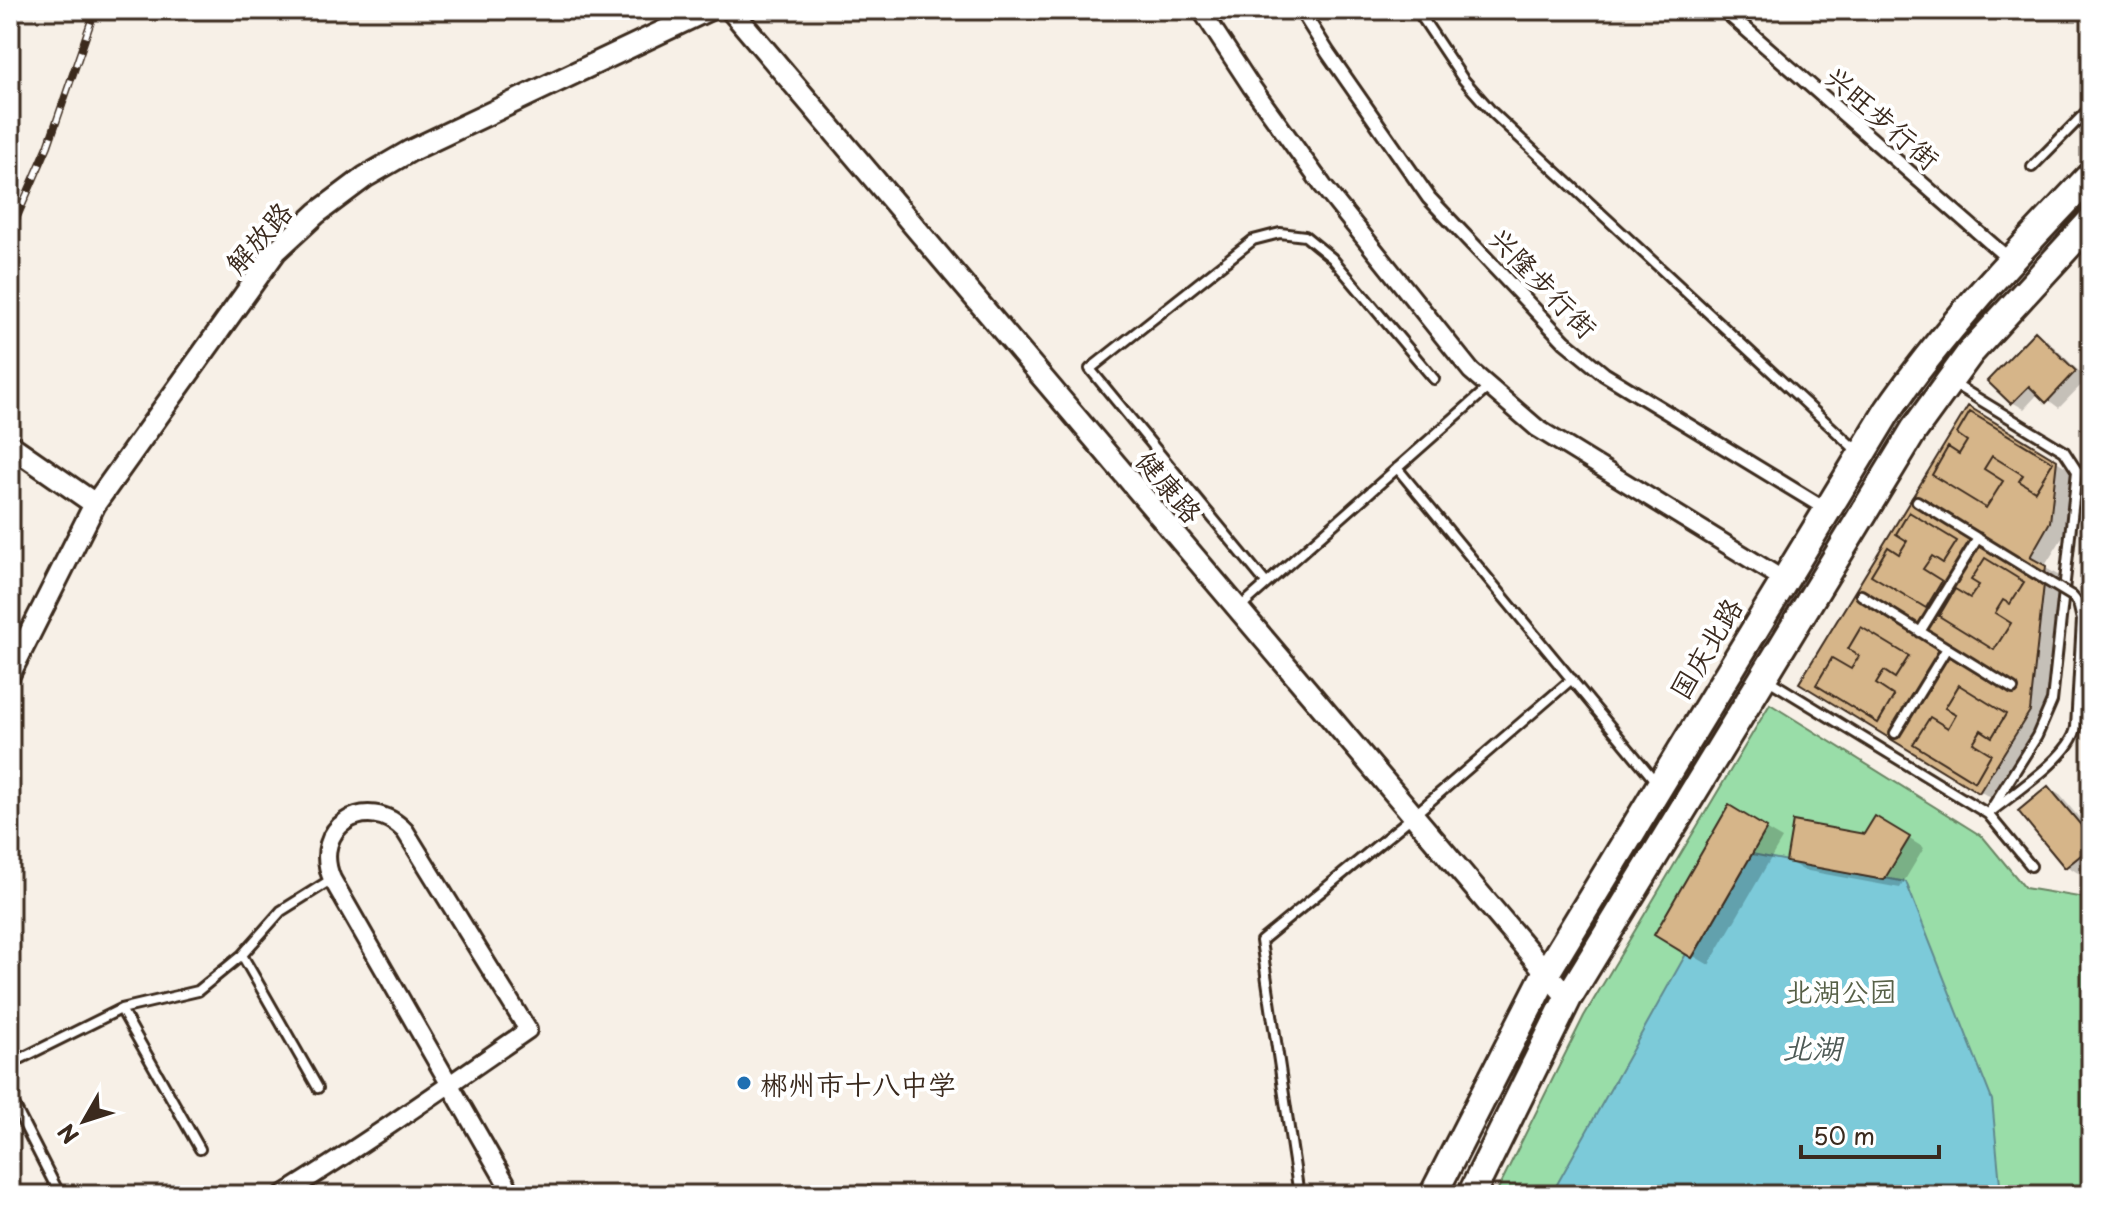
<svg xmlns="http://www.w3.org/2000/svg" width="2101" height="1205" viewBox="0 0 2101 1205" font-family="'Playpen Sans','LXGW WenKai TC',sans-serif">
  <rect width="100%" height="100%" fill="#f7f0e7"/>
  <filter id="ink" filterUnits="userSpaceOnUse"><feTurbulence type="fractalNoise" baseFrequency=".0125" numOctaves="2"/><feDisplacementMap in="SourceGraphic" scale="16" xChannelSelector="R" yChannelSelector="G"/><feConvolveMatrix kernelMatrix="1 2 1 2 8 2 1 2 1" color-interpolation-filters="sRGB"/></filter>
  <g filter="url(#ink)">
    <path fill="#99dda8" stroke="#6a8463" stroke-width="2" d="M1770 704 1983 837 2025 888 2091 899V1195H1495L1584 1016Z"/>
    <path fill="#7bcad9" stroke="#618a8e" stroke-width="2" d="M1752 854 1884 880 1885 878 1906 882 1992 1100 2001 1195H1551L1686 954 1693 957Z"/>
    <path fill="#0003" d="M2035 333 2047 340 2087 379 2059 408 2039 393 2024 409 2012 402Z
      M1968 408 2073 471 2066 532 2044 567 2061 577 2045 720 1996 801 1802 683Z
      M2048 788 2060 795 2091 832V863L2078 873 2067 866Z
      M1729 808 1782 839 1709 965 1656 934Z
      M1876 818 1924 848 1900 888 1803 870 1788 861 1865 837Z"/>
    <path fill="#d6b589" stroke="#3b2a1e" stroke-width="2" d="M2035 331 2076 371 2046 403 2029 386 2011 404 1987 381Z
      M1968 406 2057 460 2050 522 2030 557 2046 566 2030 711 1979 793 1799 683Z
      M1970 412 2053 462 2035 491 2019 481 2023 475 1992 456 1984 469 2003 481 1986 508 1932 475 1948 447 1959 454 1967 441 1957 434Z
      M1909 512 1957 541 1943 563 1932 556 1923 569 1942 581 1926 608 1871 575 1888 547 1899 554 1907 541 1896 534Z
      M1985 558 2024 582 2010 604 2003 600 1995 613 2011 623 1994 650 1939 616 1955 589 1970 598 1979 585 1971 580Z
      M1861 627 1909 656 1895 678 1884 671 1876 684 1894 696 1878 723 1816 685 1832 658 1851 669 1859 656 1848 649Z
      M1959 685 2006 714 1992 737 1981 730 1973 743 1991 754 1975 782 1913 744 1930 717 1948 728 1956 714 1945 708Z
      M2048 786 2091 837V847L2065 868 2018 811Z
      M1729 805 1767 828 1692 958 1654 935Z
      M1875 816 1910 837 1884 880 1786 862 1793 821 1864 834Z"/>
    <g fill="none" stroke-linecap="round" stroke-linejoin="round">
      <defs>
        <path id="service" d="M1417 10 1463 79 1493 113 1857 451
          M2032 167 2091 107
          M1397 468 1656 782
          M1917 501 2044 579
          M1266 583 1090 369 1253 240 1280 233 1305 236 1332 258 1434 379
          M1861 595 2013 689
          M1238 609 1489 387
          M1920 632 1978 538
          M1767 679 1988 814 2037 736 2052 701 2077 471 2064 451 1954 384
          M1895 733 1947 648
          M2031 866 1988 814C2011 795 2072 756 2076 727L2082 620 2078 603
          M242 955 318 1088
          M121 1009 200 1149
          M10 1064 121 1009 198 991 242 955 281 911 332 879
          M10 1097 60 1195
          M1299 1195 1261 941 1413 816 1572 679"/>
        <path id="pedestrian" d="M1301 10 1328 53 1429 198 1565 342 1604 374 1827 510
          M1724 10 2010 260"/>
        <path id="minor" d="M1201 10 1251 86 1323 186 1471 371 1537 428 1784 580
          M282 1195C366 1143 447 1086 528 1030L405 831C367 791 310 828 332 879L513 1195"/>
        <path id="tertiary" d="M731 10 1568 998
          M10 445 95 504
          M10 673 95 504 276 251 317 213 365 177 410 151 708 10"/>
        <path id="primary" d="M1433 1195 1546 973 1887 412C1947 325 2019 251 2091 175
          M1471 1195 1568 998 1914 430 1970 353 2091 221"/>
      </defs>
      <use href="#service" stroke="#3b2a1e" stroke-width="14"/>
      <use href="#pedestrian" stroke="#3b2a1e" stroke-width="18"/>
      <use href="#minor" stroke="#3b2a1e" stroke-width="22"/>
      <use href="#tertiary" stroke="#3b2a1e" stroke-width="26"/>
      <use href="#primary" stroke="#3b2a1e" stroke-width="32"/>
      <use href="#service" stroke="#fff" stroke-width="8"/>
      <use href="#pedestrian" stroke="#fff" stroke-width="12"/>
      <use href="#minor" stroke="#fff" stroke-width="16"/>
      <use href="#tertiary" stroke="#fff" stroke-width="20"/>
      <use href="#primary" stroke="#fff" stroke-width="26"/>
      <defs>
        <path id="rail" d="M10 233 48 146 95 10"/>
      </defs>
      <use href="#rail" stroke="#3b2a1e" stroke-width="8"/>
      <use href="#rail" stroke="#fff" stroke-width="5" stroke-dasharray="15" stroke-linecap="butt"/>
      <defs>
        <path id="service-bridge" d="M2044 579 2072 596 2078 603"/>
      </defs>
      <use href="#service-bridge" stroke="#3b2a1e" stroke-width="14" stroke-linecap="butt"/>
      <use href="#service-bridge" stroke="#fff" stroke-width="8"/>
    </g>
  </g>
  <circle fill="#1f6fb2" stroke="#fff" stroke-width="3" cx="744" cy="1083" r="8"/>
  <g text-anchor="middle" dominant-baseline="central" stroke-width="8" stroke-linejoin="round" paint-order="stroke">
    <g font-size="28" fill="#3b2a1e" stroke="#fff">
      <text transform="translate(1883 117) rotate(41)">兴旺步行街</text>
      <text transform="translate(258 237) rotate(-49)">解放路</text>
      <text transform="translate(1544 282) rotate(46)">兴隆步行街</text>
      <text transform="translate(1170 486) rotate(50)">健康路</text>
      <text transform="translate(1705 648) rotate(-59)">国庆北路</text>
    </g>
    <g font-size="28" fill="#576047" stroke="#fff">
      <text x="1841" y="990">北湖公园</text>
    </g>
    <g font-size="28" fill="#3b2a1e" stroke="#fff" text-anchor="start">
      <text x="760" y="1083">郴州市十八中学</text>
    </g>
    <g font-size="30" font-style="italic" fill="#4e5a56" stroke="#fff">
      <text x="1812" y="1046">北湖</text>
    </g>
  </g>
  <rect width="2101" height="1205" fill="none" stroke="#fff" stroke-width="40"/>
  <rect x="20" y="20" width="2061" height="1165" fill="none" stroke="#3b2a1e" stroke-width="3" filter="url(#ink)"/>
  <g transform="translate(84 1121) rotate(231)" stroke="#ffffff" stroke-width="6" paint-order="stroke">
  <path d="M0-6L14 30L0 20L-14 30Z" fill="#3b2a1e"/>
  <text y="-12" font-size="22" font-weight="bold" text-anchor="middle" fill="#3b2a1e">N</text>
  </g>
  <path d="M1801 1145v12h138v-12" fill="none" stroke="#3b2a1e" stroke-width="4"/>
  <text x="1813" y="1145" font-size="24" fill="#3b2a1e" stroke="#ffffff" stroke-width="6" paint-order="stroke">50 m</text>
</svg>
